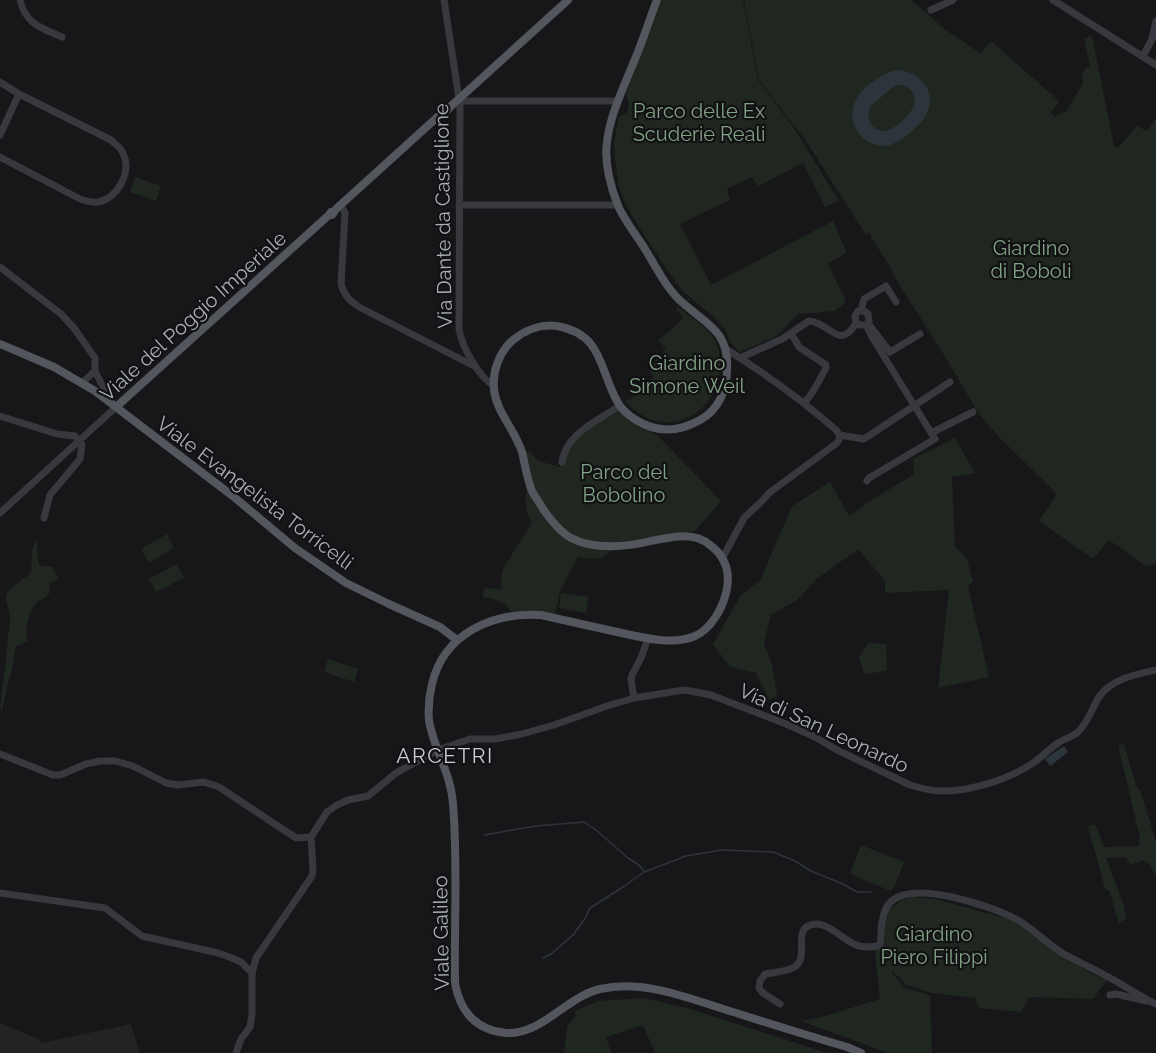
<svg xmlns="http://www.w3.org/2000/svg" width="1156" height="1053" viewBox="0 0 1156 1053" font-family="Raleway,sans-serif">
  <rect width="100%" height="100%" fill="#171719"/>
  <path fill="#232326" d="M0 1023 36 1038 42 1043 131 1024 140 1053H0Z"/>
  <path fill="#1f2720" d="M662 0H743L758 80 794 128 839 201 825 207 803 163 758 186 752 177 727 189 730 200 680 224 711 285 833 221 847 253 828 263 846 302 835 311 798 314 777 336 740 352 730 342 725 329 715 318 685 293 674 280 640 229 624 201 619 187 615 161 614 143 619 116C631 114 630 104 626 94Z
    M744 0H911L946 30 980 53 991 41 1059 101 1050 113 1055 117 1060 113 1066 112 1083 83 1082 74 1086 68 1090 67 1084 38 1092 36 1114 146 1118 148 1137 126 1147 131 1156 118V564L1146 566 1109 540 1093 559 1039 521 1057 494 999 437 979 414 941 350 892 273 893 272 869 233 866 235 806 141 759 80Z
    M135 177 161 186 156 201 130 192Z
    M678 307C688 315 706 326 713 337 719 346 721 357 720 368 719 403 685 432 650 419 639 415 631 408 624 400H629L641 391 654 376 650 372 656 360 666 349 658 340 669 332 683 318 676 309Z
    M615 406 628 420 641 428 656 434 721 501 695 531 675 533 627 544 583 541 573 537 552 517 536 493 525 451 531 452 538 461 560 467V461L574 434 586 423Z
    M955 438 975 473 952 477 955 546 967 559 973 581 968 586 989 677 938 688 949 590 885 593V581L858 549 817 579 797 600 771 615 764 643 772 665 777 696 769 700 756 673 730 667 713 644 741 595 760 580 792 506 830 482 849 516 873 499 914 474 913 459Z
    M529 486 565 538 611 548C605 562 592 559 578 557L560 591 555 616 512 613C506 602 496 598 483 597L484 588 501 589C501 580 501 570 506 563 508 560 511 558 512 554L532 523C525 511 523 499 529 486Z
    M167 534 174 548 149 563 141 549Z
    M37 538V550L39 565 52 567 59 579 50 583 49 594C46 597 40 600 36 603 28 612 24 631 28 642L16 646 12 668 1 713C0 701 2 689 4 677 7 658 7 639 10 621 11 612 4 600 7 594 10 586 24 580 31 573L32 550Z
    M177 564 184 578 156 592 149 579Z
    M561 593 588 597 586 613 559 608Z
    M869 643 886 644 887 671 864 674 859 657Z
    M328 659 358 669 354 682 324 672Z
    M1124 744 1137 788 1140 790 1156 841V876L1149 864 1144 860 1130 865 1126 857 1106 858 1124 906 1126 918 1119 923 1109 890 1105 889 1088 826 1095 824 1104 847 1139 846 1140 838 1118 745Z
    M861 845 904 862 894 888 891 891 850 874Z
    M912 897 936 899 1015 921 1063 956 1094 975 1107 980 1093 999 1029 997 1021 1012 979 1008 975 998 931 993 906 985 892 970V973L905 988 930 995 932 1053H888L801 1021 822 1017 880 999 874 945 882 944 890 966 884 946 885 918 889 908 898 904 899 901Z
    M643 998 687 1008 827 1053H655L643 1025 606 1037 611 1053H564L567 1026 576 1016 575 1011 598 1001Z"/>
  <path fill="#2d353c" fill-rule="evenodd" d="M898 70C921 72 938 93 926 115 923 121 918 125 914 129 902 140 890 150 873 144 857 138 847 118 855 102 861 88 883 72 898 70ZM895 85C909 84 917 93 914 107 909 114 900 124 893 128 877 138 862 121 871 106Z
    M1064 746 1068 752 1050 766 1045 759Z"/>
  <g fill="none" stroke-linecap="round" stroke-linejoin="round">
    <path stroke="#2d353c" stroke-width="1.5" d="M484 835 536 826 584 822 596 830 628 858 639 865 644 871
      M543 958 551 954 573 935 586 917 590 908 623 887 644 872 686 856 722 850 773 852 795 861 811 871 843 884 857 892H871"/>
    <path stroke="#38393e" stroke-width="7" d="M20 0C26 25 42 28 62 37
      M444 0 460 105 459 329C462 347 478 376 494 386
      M1053 0 1156 65
      M931 10 953 0
      M1143 56 1152 39 1156 21
      M0 82 19 94 111 140C115 144 121 148 123 153 132 172 118 198 98 202 92 203 86 201 80 199L0 157
      M458 100 464 101H618
      M0 135 19 94
      M341 205 345 213 341 284C344 295 349 300 359 307L474 366
      M459 205H618
      M0 267 61 314 74 328 95 358V371L104 389 108 401
      M861 311 864 299 886 286 896 302
      M868 323 890 352 920 334
      M866 325H859L856 323 855 316 858 311H864L868 314 869 321 866 325 872 337 935 439 869 478 867 481
      M791 333 799 347 826 365V368C819 380 814 393 804 403
      M740 358 782 339 809 321C830 322 839 352 856 323
      M82 383 95 371
      M0 416 57 434 75 436 82 445 80 459 50 495 44 518
      M931 433 973 412
      M840 435 863 439 867 437 950 382
      M562 462C566 433 598 421 619 406
      M0 513 116 407
      M723 557 744 518 763 500 769 493 837 443C841 438 840 435 836 430 802 400 764 373 726 349
      M634 698 631 679 632 675 641 658 648 638
      M0 754 53 775H60L86 764 100 761H115L133 766 166 783 178 785 204 782 219 787 296 838 311 837 327 812 337 805 348 800 368 796 396 773 438 750 470 739H495L522 734 554 725 607 706 634 698 678 691 685 690 711 695 786 724 815 737 837 750 910 785C920 788 931 791 941 791 969 792 1010 779 1033 763 1042 757 1049 749 1058 743 1064 739 1072 737 1078 732 1088 723 1092 708 1099 697 1111 679 1137 674 1156 670
      M0 893 105 908 142 936 218 953 232 958 241 962 252 973
      M1110 995 1116 994 1146 1001
      M780 1004 763 993 759 988 760 981 765 974C775 972 788 972 796 966 810 955 790 927 815 924 829 923 843 940 856 945 864 948 871 947 879 946 882 941 880 939 881 933 881 922 884 906 893 900 917 881 991 906 1016 919 1033 928 1047 944 1064 954 1084 965 1105 974 1124 986 1135 992 1145 999 1156 1004
      M236 1053 241 1039 250 1027 252 1015V973L256 958 312 876 313 870 311 837"/>
    <path stroke="#54565d" stroke-width="8" d="M657 0C649 21 642 43 633 64 623 89 610 115 607 142 604 163 611 189 619 208 626 222 636 235 645 249 656 267 667 290 684 304 708 325 729 332 727 369 727 389 719 410 700 420 679 432 657 433 636 420 628 415 621 409 617 401 599 369 603 334 557 326 541 324 525 330 513 340 499 352 492 372 494 390 497 413 515 430 522 452 525 464 527 479 532 491 535 497 540 503 543 509 550 519 560 532 571 538 593 550 628 547 651 541 671 537 694 531 710 545 726 557 731 573 726 593 722 609 711 629 695 636 671 647 633 635 608 630 586 625 563 620 541 615 493 612 444 633 432 684 429 696 428 709 429 721 434 750 451 773 453 804 458 864 454 923 455 983 460 1011 475 1030 506 1033 542 1035 566 997 600 989 645 979 690 999 733 1012 771 1024 809 1036 847 1047L861 1053
      M329 215H332L336 209 443 112H446L451 106 568 0
      M0 344 54 367 95 391 234 497 295 548 346 583 389 604 440 627 457 640
      M116 407 329 215 331 212"/>
  </g>
  <g text-anchor="middle" dominant-baseline="central" stroke-width="4.5" stroke-linejoin="round" paint-order="stroke">
    <g font-size="20" fill="#81a284" stroke="#121214">
      <text x="699" y="111">Parco delle Ex<tspan x="699" dy="23">Scuderie Reali</tspan></text>
      <text x="1031" y="248">Giardino<tspan x="1031" dy="23">di Boboli</tspan></text>
      <text x="687" y="363">Giardino<tspan x="687" dy="23">Simone Weil</tspan></text>
      <text x="624" y="472">Parco del<tspan x="624" dy="23">Bobolino</tspan></text>
      <text x="934" y="934">Giardino<tspan x="934" dy="23">Piero Filippi</tspan></text>
    </g>
    <g font-size="20" fill="#a9aeb8" stroke="#121214">
      <text transform="translate(443 216) rotate(-91)">Via Dante da Castiglione</text>
      <text transform="translate(193 316) rotate(-42)">Viale del Poggio Imperiale</text>
      <text transform="translate(255 493) rotate(37)">Viale Evangelista Torricelli</text>
      <text transform="translate(824 728) rotate(25)">Via di San Leonardo</text>
      <text transform="translate(441 933) rotate(-91)">Viale Galileo</text>
    </g>
    <g font-size="21" letter-spacing="1.5" fill="#cacdd4" stroke="#121214">
      <text x="445" y="755">ARCETRI</text>
    </g>
  </g>
</svg>
